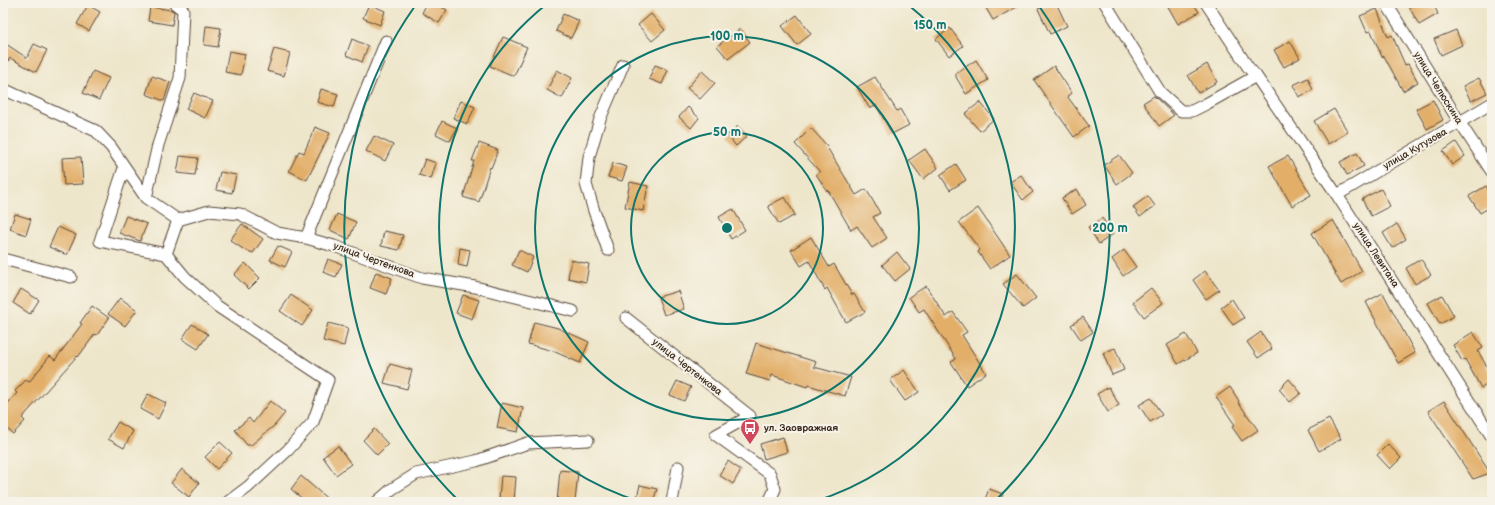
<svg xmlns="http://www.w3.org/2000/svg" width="1495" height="505" viewBox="0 0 1495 505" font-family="'Balsamiq Sans',sans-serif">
  <rect width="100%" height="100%" fill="#f7f3e8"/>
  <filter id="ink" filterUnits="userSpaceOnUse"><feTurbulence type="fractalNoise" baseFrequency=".025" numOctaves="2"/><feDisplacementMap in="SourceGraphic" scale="8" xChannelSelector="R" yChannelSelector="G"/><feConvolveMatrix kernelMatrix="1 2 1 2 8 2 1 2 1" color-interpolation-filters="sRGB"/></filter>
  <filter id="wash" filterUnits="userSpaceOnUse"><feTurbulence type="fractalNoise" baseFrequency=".012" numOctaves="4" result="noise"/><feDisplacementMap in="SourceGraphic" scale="16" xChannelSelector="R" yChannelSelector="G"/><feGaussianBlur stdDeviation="0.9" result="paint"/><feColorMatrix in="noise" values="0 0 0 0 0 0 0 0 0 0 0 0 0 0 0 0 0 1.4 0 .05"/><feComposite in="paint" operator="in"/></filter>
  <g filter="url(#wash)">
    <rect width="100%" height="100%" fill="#eee6cb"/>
    <g id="blocks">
      <path fill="#e2ae67" d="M427 3H434L447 10 439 23 422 13Z
        M983 3H1024L993 20Z
        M1052 3H1056L1067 26 1050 34 1038 9Z
        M1166 3H1193L1199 12 1178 24Z
        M1407 3H1433L1438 14 1419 25Z
        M369 4 385 11 380 25 363 18Z
        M88 5 100 12 89 31 77 24Z
        M150 7 172 10 174 12 172 25 148 21Z
        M1377 9 1388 37 1392 35 1405 65 1408 64 1418 82 1403 91 1384 56 1382 57 1371 31 1367 32 1360 16Z
        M563 14 579 21 571 38 556 31Z
        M651 14 665 30 652 41 638 25Z
        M797 15 811 34 797 45 782 26Z
        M206 26 221 28 218 47 204 45Z
        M950 28 963 46 949 56 936 39Z
        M740 29 750 42 728 59 717 46Z
        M1456 30 1462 45 1441 55 1434 39Z
        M503 37 527 47 514 76 490 66Z
        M352 39 368 46 362 62 346 55Z
        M1290 41 1300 58 1284 67 1274 50Z
        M3 42 27 58 34 44 47 50 36 72 10 58 3 69Z
        M274 49 290 53 284 76 267 71Z
        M229 51 245 54 241 75 225 72Z
        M976 60 988 80 966 94 956 77V73Z
        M1207 64 1217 82 1198 93 1188 75Z
        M655 65 668 70 662 84 649 79Z
        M1054 66 1072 93 1067 96 1089 126 1074 137 1034 80Z
        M557 70 572 78 562 98 547 90Z
        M93 71 109 78 99 100 83 93Z
        M702 71 715 83 700 99 687 88Z
        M152 76 170 82 164 101 146 94Z
        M875 77 897 111 900 109 909 125 892 134 876 105 870 109 857 87Z
        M1308 78 1313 90 1299 97 1293 85Z
        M1479 78 1487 93 1471 101 1463 86Z
        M321 89 338 94 334 107 317 102Z
        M194 93 213 101 205 118 186 109Z
        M1154 96 1174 115 1159 126 1143 103Z
        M1433 100 1443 120 1427 129 1416 109Z
        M461 101 475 107 467 124 453 118Z
        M980 102 994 119 980 131 965 114Z
        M688 107 699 118 691 128 679 117Z
        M1334 109 1348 132 1328 144 1314 121Z
        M442 121 457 128 450 141 436 134Z
        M738 126 747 136 736 146 728 136Z
        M315 127 330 133 307 180 289 171 299 151 304 153Z
        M811 128 829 148 828 149 856 195 866 189 880 213 873 217 887 238 872 248 857 226 851 230 828 190 827 191 816 174 820 172 795 144Z
        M374 136 393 145 385 161 366 151Z
        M1456 142 1465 156 1452 165 1443 151Z
        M479 143 498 150 491 168 490 167 479 202 463 197 474 161H472Z
        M925 149 938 168 923 179 909 160Z
        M1357 153 1364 166 1347 175 1340 162Z
        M1119 155 1132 173 1117 184 1104 165Z
        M180 156 198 158 195 175 177 173Z
        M1288 156 1311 195 1292 206 1269 166Z
        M81 157 83 184 64 185 62 158Z
        M425 159 436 163 431 179 419 175Z
        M613 163 627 167 622 181 608 177Z
        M956 164 966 180 950 190 940 175Z
        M220 172 236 175 232 193 216 190Z
        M1021 175 1033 192 1023 200 1010 182Z
        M630 182 648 186 643 211 625 207Z
        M1486 186 1492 196V206L1480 213 1469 196Z
        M1077 189 1086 205 1072 214 1062 198Z
        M1381 189 1390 206 1371 216 1362 199Z
        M1148 196 1155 206 1140 217 1133 207Z
        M785 197 795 215 779 224 768 206Z
        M978 208 1010 255 990 269 978 252 980 250 959 222Z
        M733 209 745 230 731 239 719 217Z
        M15 214 31 219 26 235 10 229Z
        M337 214 356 222 349 239 330 230Z
        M126 216 147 224 140 241 119 233Z
        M1102 218 1113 234 1099 244 1088 227Z
        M1333 220 1362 271 1341 284 1312 233Z
        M242 224 263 239 253 253 243 249 230 240Z
        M1397 224 1406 239 1392 248 1383 233Z
        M58 227 76 235 67 255 49 247Z
        M384 231 403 235 399 250 381 246Z
        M811 237 829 267 834 264 852 295 854 294 865 312 846 322 827 288 825 290 809 261 801 266 791 250Z
        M278 246 292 252 285 267 270 260Z
        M460 248 470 250 467 267 458 265Z
        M519 250 533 257 527 272 512 265Z
        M1124 250 1136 267 1123 276 1112 259Z
        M897 252 910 269 895 281 882 265Z
        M328 259 342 264 336 277 323 272Z
        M1421 259 1431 275 1415 284 1406 268Z
        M571 260 589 264 586 282 568 278Z
        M245 263 260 278 249 289 234 275Z
        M1205 271 1219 290 1206 299 1193 280Z
        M376 272 392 278 386 294 370 288Z
        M1017 274 1036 298 1023 308 1003 284Z
        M926 286 946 317 953 312 967 332 962 335 986 373 967 386 951 362 956 359 924 309 919 312 909 297Z
        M1151 288 1163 303 1144 317 1133 302Z
        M21 289 39 300 30 314 13 303Z
        M678 291 684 309 664 315 658 297Z
        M1383 293 1415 353 1398 363 1366 302Z
        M291 295 313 310 302 326 280 311Z
        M463 295 479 300 472 319 456 313Z
        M1442 295 1454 316 1440 324 1428 303Z
        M120 298 137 310 125 326 108 314Z
        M1232 299 1244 318 1233 325 1221 307Z
        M92 306 109 318 97 335 95 334 78 357 77 356 22 418 25 421 13 434 3 425V409L17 393 15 391 26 380 29 382 50 356 55 360 82 324 80 323Z
        M1083 317 1093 332 1081 340 1071 325Z
        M534 322 558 328 589 342 580 363 553 351 528 344Z
        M328 323 348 328 344 346 323 341Z
        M192 324 208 334 198 349 182 339Z
        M1261 332 1272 349 1258 358 1247 342Z
        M1473 332 1483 348 1478 351 1492 376V382L1481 388 1465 359 1462 361 1453 345Z
        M1186 334 1197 353 1178 364 1167 345Z
        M756 343 816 362 814 367 851 377 845 396 808 385 807 387 772 375 770 381 746 374Z
        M1115 348 1124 370 1112 375 1103 353Z
        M390 364 412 370 407 389 384 383Z
        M904 370 919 392 905 401 890 380Z
        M1289 379 1301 393 1290 402 1279 389Z
        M677 381 691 387 684 401 670 395Z
        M1109 387 1119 405 1108 412 1097 394Z
        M1230 387 1239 401 1238 402 1258 430 1242 441 1232 427 1235 425 1216 397Z
        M148 394 166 403 158 419 140 409Z
        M1151 398 1162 415 1150 422 1139 405Z
        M270 401 285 413 275 425 251 445H247L235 430 249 418 253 423Z
        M1444 401 1490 473 1473 479 1428 411Z
        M502 403 523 408 518 432 497 428Z
        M1329 419 1341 439 1319 451 1308 430Z
        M118 422 133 431 124 448 108 439Z
        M374 429 388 444 377 455 363 440Z
        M783 437 787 452 764 459 760 444Z
        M220 442 232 453 217 469 205 457Z
        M1388 444 1401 458 1390 469 1377 455Z
        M338 446 351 464 336 475 323 457Z
        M728 461 741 470 733 484 719 475Z
        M182 469 199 483 189 497 171 483Z
        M560 470 578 472 575 502H557Z
        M301 476 331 502H306L291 489Z
        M501 476 516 477 514 501 499 499Z
        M640 485 657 489 653 502H636Z
        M989 489 1003 494 1000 502H984Z"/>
    </g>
  </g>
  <g filter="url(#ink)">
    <use href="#blocks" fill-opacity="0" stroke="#564638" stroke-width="1"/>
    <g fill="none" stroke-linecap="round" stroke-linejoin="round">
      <defs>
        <path id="street" d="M1105 3 1160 92 1181 111H1192L1206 104 1256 76
          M1206 3 1248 67 1256 76 1337 195 1492 437
          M1386 3 1460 123 1492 172
          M3 89 96 131 111 147 146 198 178 220
          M124 168 100 241 166 254 178 220
          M1337 195 1492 103
          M146 198 158 145 180 78 183 10 174 3
          M178 220 209 211 240 214 277 233 306 238 334 246 422 278 475 287 573 311
          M306 238 386 41
          M608 250 594 211 586 184 589 157 600 119 623 65
          M166 254 185 277 217 306 328 380 313 422 288 450 248 487 228 502
          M3 259 71 277
          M626 318 750 416 716 435 770 474 775 489 769 502
          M377 502 392 489 416 474 476 461 528 443 588 440
          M672 502 678 467"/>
      </defs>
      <use href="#street" stroke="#564638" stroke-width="13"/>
      <use href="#street" stroke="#fff" stroke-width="11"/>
    </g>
  </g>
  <g fill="none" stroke="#0f766e" stroke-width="2">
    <circle cx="727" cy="228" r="96"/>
    <circle cx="727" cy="228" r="192"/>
    <path d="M641 502A287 287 0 0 1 548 3M906 3A287 287 0 0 1 813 502"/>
    <path d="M459 501A383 383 0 0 1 415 6M1039 6A383 383 0 0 1 995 501"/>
  </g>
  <defs>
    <symbol id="bus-pin" viewBox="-11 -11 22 30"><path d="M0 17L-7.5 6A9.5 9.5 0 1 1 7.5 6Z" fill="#d1495b" stroke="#f7f3e8"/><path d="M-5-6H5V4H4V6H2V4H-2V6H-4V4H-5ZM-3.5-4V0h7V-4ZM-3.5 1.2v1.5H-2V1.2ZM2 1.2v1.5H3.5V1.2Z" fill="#fff"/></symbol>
  </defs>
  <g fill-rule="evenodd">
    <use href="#bus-pin" x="739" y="417" width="22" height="30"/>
  </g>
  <g text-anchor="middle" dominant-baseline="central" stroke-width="4" stroke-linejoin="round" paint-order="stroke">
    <g font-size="10" fill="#3b2a1e" stroke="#f7f3e8">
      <text transform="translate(1438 88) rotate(58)">улица Челюскина</text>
      <text transform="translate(1415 149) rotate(-30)">улица Кутузова</text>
      <text transform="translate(1376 255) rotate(57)">улица Левитана</text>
      <text transform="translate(374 260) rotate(20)">улица Чертенкова</text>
      <text transform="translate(687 367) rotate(38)">улица Чертенкова</text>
    </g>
    <g font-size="10" font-weight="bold" fill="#3b2a1e" stroke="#f7f3e8" text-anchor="start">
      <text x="764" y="428">ул. Заовражная</text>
    </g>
  </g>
  <circle cx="727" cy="228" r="6" fill="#0f766e" stroke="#f7f3e8" stroke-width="2"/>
  <g font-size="12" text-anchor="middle" font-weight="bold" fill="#0f766e" stroke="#f7f3e8" stroke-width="4" stroke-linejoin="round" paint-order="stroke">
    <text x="930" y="29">150 m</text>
    <text x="727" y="40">100 m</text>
    <text x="727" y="136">50 m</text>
    <text x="1110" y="232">200 m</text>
  </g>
  <rect width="1495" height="505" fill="none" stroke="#f7f3e8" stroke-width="16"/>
</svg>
